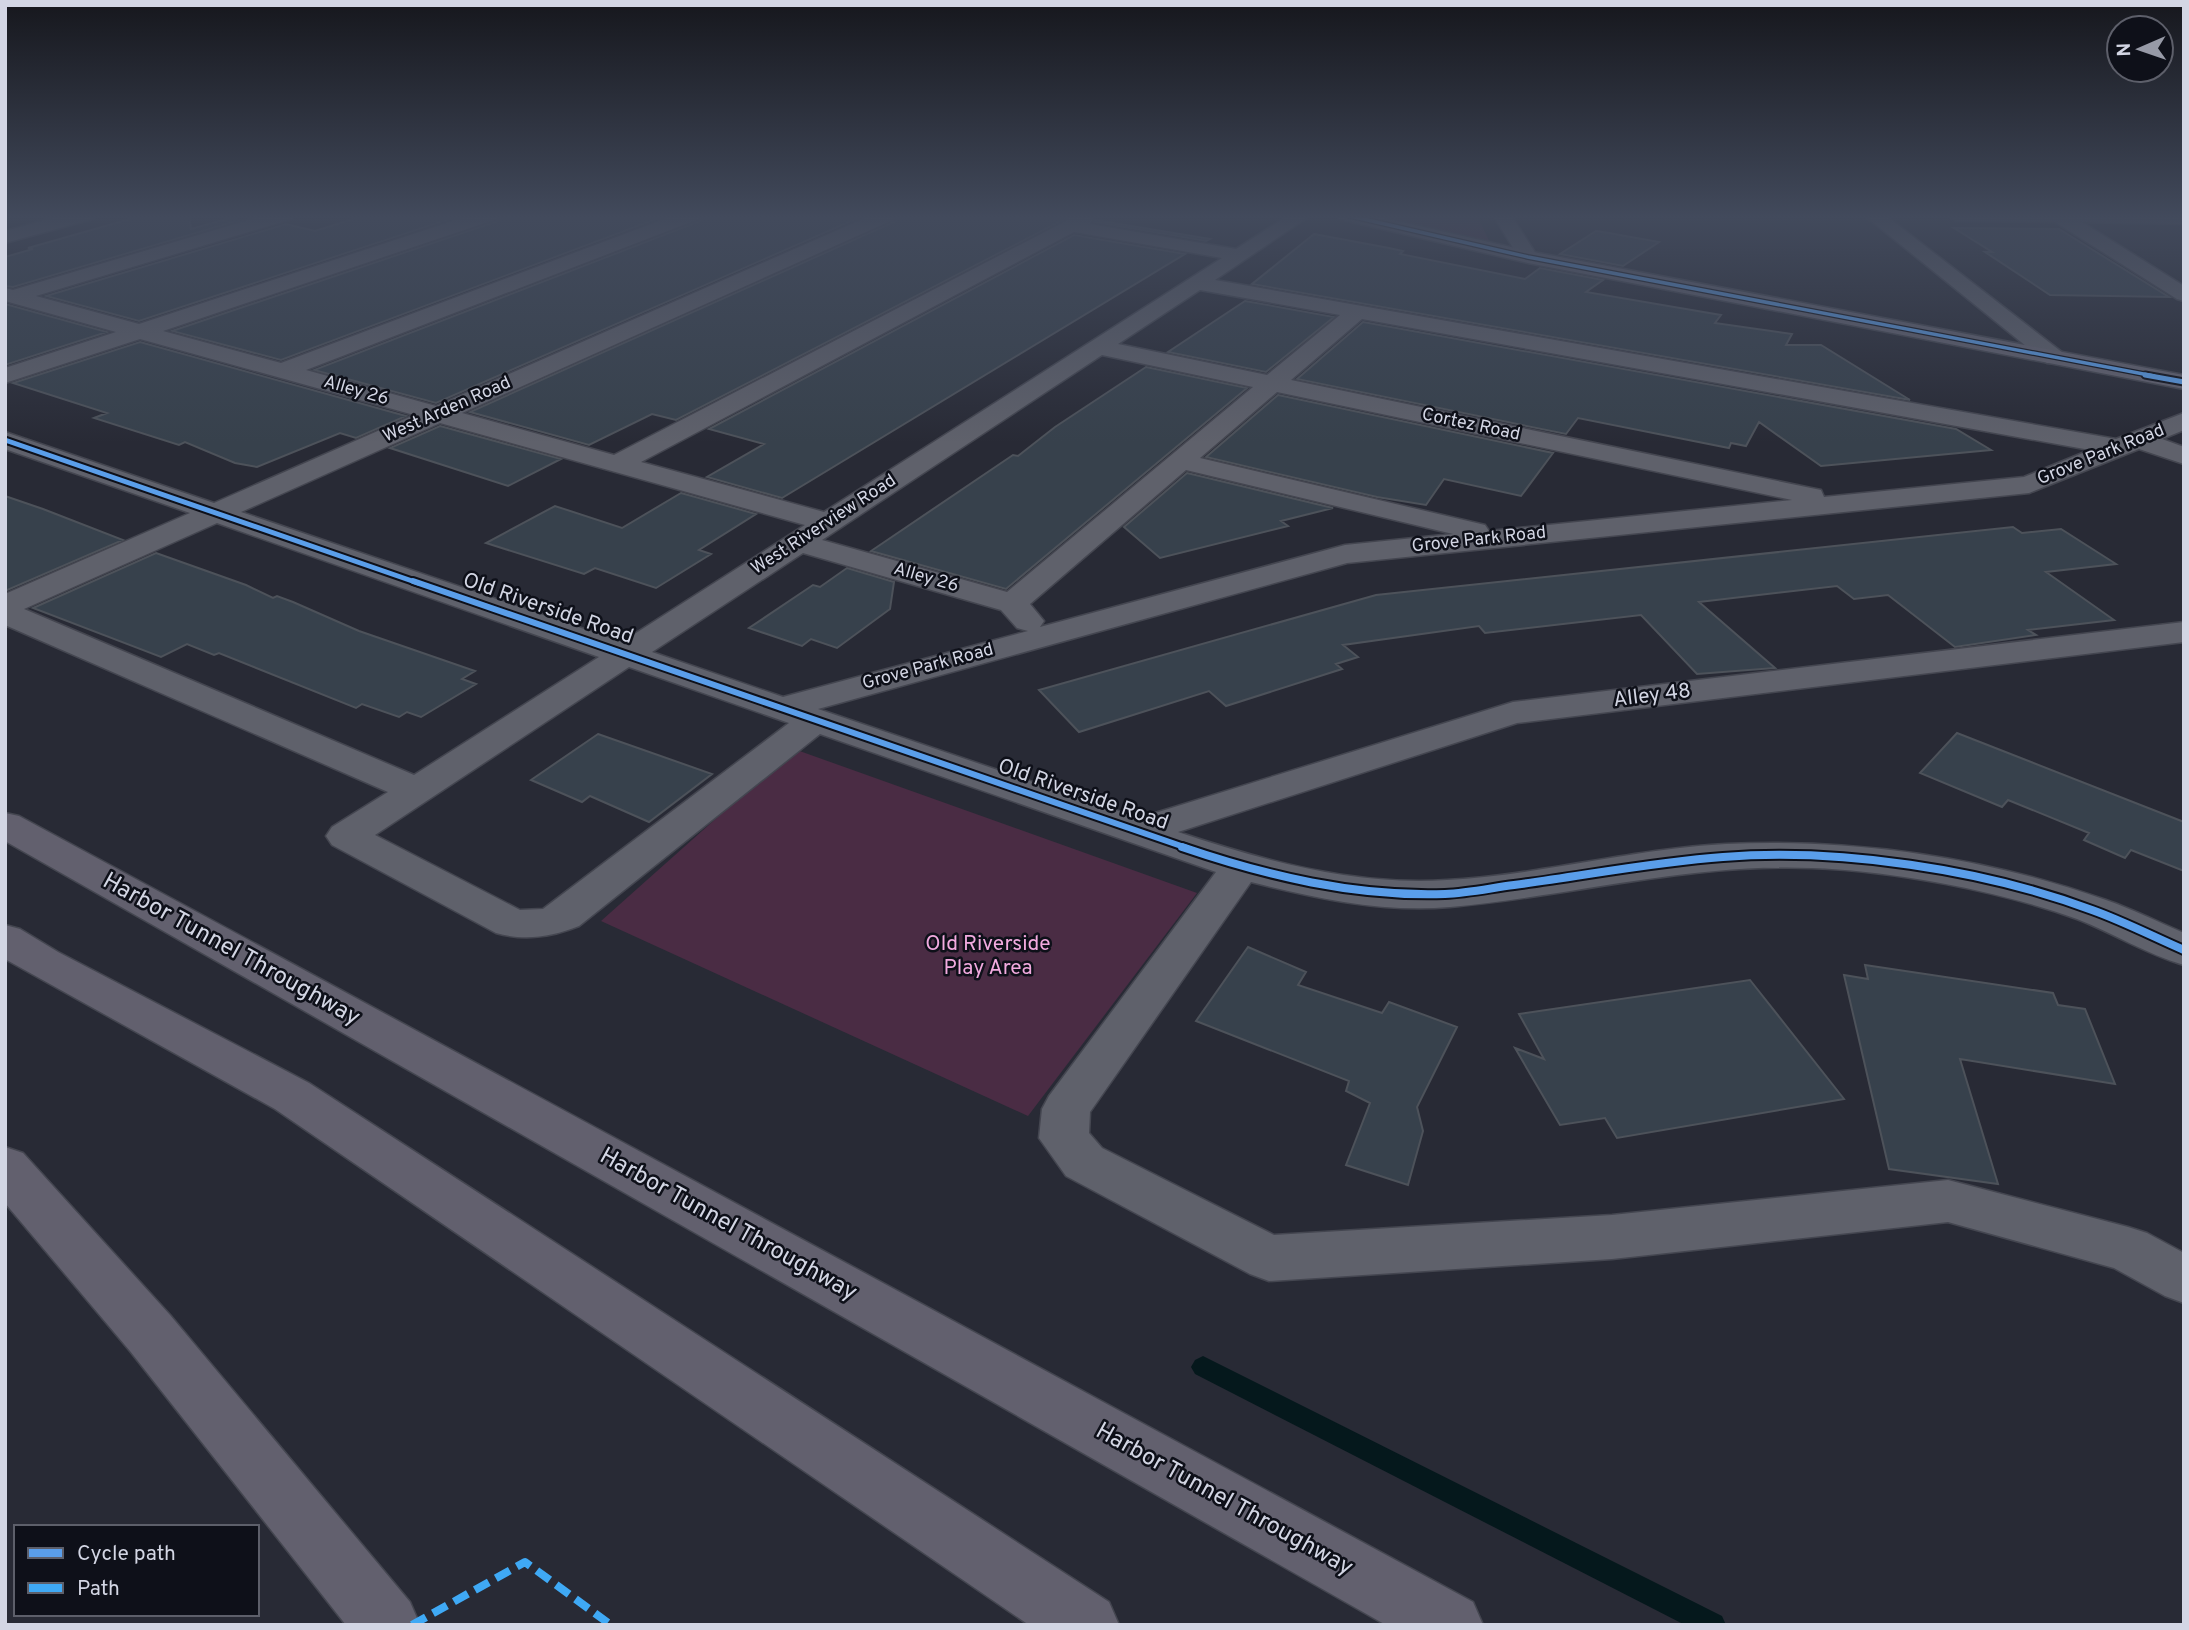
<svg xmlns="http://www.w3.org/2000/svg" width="2189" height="1630" viewBox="0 0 2189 1630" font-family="Overpass,sans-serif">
  <rect width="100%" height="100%" fill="#282a35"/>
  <path fill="#4a2c44" d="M1376 216 1478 217 1489 241Z
    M794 749 1197 893 1028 1116 601 921Z"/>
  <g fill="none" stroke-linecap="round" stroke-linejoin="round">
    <path fill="#05181c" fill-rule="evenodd" d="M1203 1356 1722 1616 1726 1625H1685L1195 1374 1191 1367 1195 1360Z"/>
  </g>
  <path fill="#37414c" stroke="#4d525a" stroke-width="2" d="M144 215H189L191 229 230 218 240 220 13 287 5 286V257L33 249 28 248Z
    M366 215H462L139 321 46 296 286 224 315 231Z
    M501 215H667L281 360 172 331 498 221Z
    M703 215H865L436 403 314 370 700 221Z
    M899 215H1062L1063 220 676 420 652 414 589 445 470 412 896 221Z
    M1095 220 1210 239 1206 241 1094 222Z
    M1954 228 2059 229 2169 297 2050 295 1985 252H1992Z
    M1596 231 1609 233 1659 242 1623 266 1560 254Z
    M1314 234 1389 248 1403 251 1400 254 1525 279 1540 268 1603 280 1586 292 1721 315 1715 323 1792 334 1786 345H1821L1910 400 1252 284Z
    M1074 235 1185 254 782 498 707 477 764 444 709 429Z
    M1245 301 1334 317 1266 372 1168 352Z
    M5 304 107 332 5 365Z
    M1363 322 1956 429 1991 450 1821 466 1759 422 1746 446 1731 443 1729 448 1578 418 1566 434 1297 379Z
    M140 342 406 416 356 438 340 433 257 467 235 463 185 442 179 445 94 418 107 413 13 383Z
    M1146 367 1247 388 1006 589 871 551 1013 455 1018 456 1055 427Z
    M1278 395 1553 453 1521 496 1444 479 1426 505 1377 497 1206 457Z
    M440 426 561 459 508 486 390 448Z
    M1187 473 1333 508 1281 521 1288 526 1160 558 1124 527Z
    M681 493 756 514 699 550 711 554 656 588 595 568 584 574 486 543 555 506 622 528Z
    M5 496 43 509 123 540 5 591Z
    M2013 527 2022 533 2061 529 2116 564 2046 572 2114 620 2028 630 2036 635 1955 647 1888 595 1854 599 1837 586 1699 602 1775 668 1697 674 1641 615 1485 633 1479 626 1343 645 1358 657 1336 664 1342 669 1226 706 1209 691 1079 732 1039 690 1376 595Z
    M156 553 246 585 273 598 277 596 293 602 359 631 475 671 462 679 476 684 421 717 407 712 399 717 362 704 356 708 219 653 214 655 187 644 161 657 33 608Z
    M847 568 894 582 890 609 837 648 811 639 802 646 749 628 813 585 820 587Z
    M1957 733 2184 822V871L2131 850 2125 858 2084 840 2089 833 2008 800 2002 807 1920 773Z
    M598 734 712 774 649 822 590 796 582 802 531 780Z
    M1248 947 1306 972 1298 985 1382 1013 1389 1002 1457 1027 1417 1107 1423 1131 1408 1185 1346 1165 1370 1103 1346 1091 1349 1081 1196 1021Z
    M1865 965 2053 993 2058 1005 2085 1009 2115 1084 1960 1059 1998 1184 1889 1169 1844 975 1868 979Z
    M1750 980 1844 1099 1617 1138 1605 1118 1560 1125 1515 1048 1544 1059 1519 1014Z"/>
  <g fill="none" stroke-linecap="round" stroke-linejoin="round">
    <defs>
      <path id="minor" d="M64 215H95L93 219 5 243V231Z
        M265 215H294L292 219 36 296 139 324 471 215H499L497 219 163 331 281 363 675 215H701L699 219 306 370 436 406 872 215H897L895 219 462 413 614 455 1066 221 1065 215H1091L1093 219 1090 224 1236 249 1289 215H1311L1215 280 2116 439 2184 413V430L2162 439 2184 447V464L2139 449 2029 493 1347 563 818 709 1139 818 1513 702 2184 622V642L1517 723 1178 832C1265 861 1354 886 1447 880 1540 875 1632 849 1726 844 1853 838 1985 857 2106 900 2132 909 2158 922 2184 933V965C2146 954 2113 933 2077 919 2000 891 1894 871 1812 868 1690 863 1571 896 1450 907 1383 913 1315 898 1251 882L1090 1112 1089 1133 1102 1148 1274 1235 1612 1215 1948 1180 2128 1227 2147 1233 2184 1253V1303L2165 1296 2114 1268 1948 1222 1612 1259 1269 1281 1250 1274 1066 1176 1039 1138 1042 1109 1049 1096 1216 872 820 734 579 926C551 937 525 941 496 933L332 845 326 836 332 827 388 792 5 625V594L190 513 5 449V432L214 503 414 415 140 339 5 383V368L116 332 5 301V288L13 290ZM1074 232 1222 258 824 512 641 462ZM1200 290 1340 315 1267 375 1118 344ZM1362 319 2090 450 2024 477 1824 497 1821 490 1811 488 1291 380ZM1102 355 1253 387 1007 592 822 540ZM1277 392 1792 500 1489 531 1485 525 1200 458ZM440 423 805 525 622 642 241 512ZM1186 470 1453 534 1345 545 1040 627 1044 621 1030 604ZM217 523 599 657 414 775 24 609ZM803 553 1001 610 1017 628 1028 631 783 697 652 652ZM629 667 789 723 543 909 520 910 375 835Z
        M1493 215H1511L1538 257 1535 261H1521Z
        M1864 215H1885L2063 353 2067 358 2063 363H2047Z
        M1947 215H2184V224L2082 222 2184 286V301L2177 299 2055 222 1956 221Z"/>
      <path id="major" d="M1337 215H1371L1528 251 2184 375V389L1528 263 1339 219Z"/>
      <path id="highway" d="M5 813 19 816 1473 1602 1483 1625H1386L5 841Z
        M5 925 20 929 58 952 309 1083 1109 1602 1119 1625H1029L275 1109 5 959Z
        M5 1147 23 1153 170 1315 410 1602 420 1625H346L130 1351 5 1203Z"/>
    </defs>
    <use href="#minor" stroke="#444650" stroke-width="3"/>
    <use href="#major" stroke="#444650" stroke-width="3"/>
    <use href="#highway" stroke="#444650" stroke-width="3"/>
    <use href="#minor" fill="#5f616b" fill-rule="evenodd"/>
    <use href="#major" fill="#646370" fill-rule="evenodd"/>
    <use href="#highway" fill="#62606e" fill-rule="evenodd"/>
    <path stroke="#3fa9f5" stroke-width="8" stroke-dasharray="16 8" stroke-linecap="butt" d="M412 1625 525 1562 611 1625"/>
    <defs>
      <path id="cycleway-far3" d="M1346 215 1528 257 2154 376"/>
      <path id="cycleway-far2" d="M2145 375 2184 382
        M5 440 418 583"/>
      <path id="cycleway-far1" d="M413 581 1187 848"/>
      <path id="cycleway" d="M1182 847C1267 876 1355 897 1445 894 1468 893 1491 888 1514 885 1583 876 1653 862 1723 857 1839 848 1983 869 2092 910 2123 921 2154 937 2184 950"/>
    </defs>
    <use href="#cycleway-far3" stroke="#0e1019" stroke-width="6"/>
    <use href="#cycleway-far2" stroke="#0e1019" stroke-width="9"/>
    <use href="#cycleway-far1" stroke="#0e1019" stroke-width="10"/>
    <use href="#cycleway" stroke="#0e1019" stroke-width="12"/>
    <use href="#cycleway-far3" stroke="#5a9eea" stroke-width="3.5"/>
    <use href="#cycleway-far2" stroke="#5a9eea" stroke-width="5"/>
    <use href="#cycleway-far1" stroke="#5a9eea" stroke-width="6"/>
    <use href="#cycleway" stroke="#5a9eea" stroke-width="8"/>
  </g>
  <linearGradient id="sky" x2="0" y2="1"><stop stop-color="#16171d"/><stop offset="0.49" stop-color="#424a5c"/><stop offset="1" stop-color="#424a5c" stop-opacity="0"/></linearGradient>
  <rect width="2189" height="443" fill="url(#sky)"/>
  <g text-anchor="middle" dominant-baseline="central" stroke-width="5" stroke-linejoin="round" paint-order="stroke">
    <g font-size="18" fill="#d3d6e4" stroke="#0e1019">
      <text transform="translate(356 391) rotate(16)">Alley 26</text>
      <text transform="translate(447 410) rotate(-24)">West Arden Road</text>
      <text transform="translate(1471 425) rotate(12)">Cortez Road</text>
      <text transform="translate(2101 455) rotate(-22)">Grove Park Road</text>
      <text transform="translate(824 525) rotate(-33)">West Riverview Road</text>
      <text transform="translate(1479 540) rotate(-6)">Grove Park Road</text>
      <text transform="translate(926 578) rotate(16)">Alley 26</text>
      <text transform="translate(928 667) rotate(-15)">Grove Park Road</text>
    </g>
    <g font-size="21" fill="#d3d6e4" stroke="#0e1019">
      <text transform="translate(548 609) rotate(19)">Old Riverside Road</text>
      <text transform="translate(1652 696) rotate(-7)">Alley 48</text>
      <text transform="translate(1083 795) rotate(19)">Old Riverside Road</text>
    </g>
    <g font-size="21" fill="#f2aadf" stroke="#0e1019">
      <text x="988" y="944">Old Riverside<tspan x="988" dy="24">Play Area</tspan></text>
    </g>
    <g font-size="24" fill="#d3d6e4" stroke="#0e1019">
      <text transform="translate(231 950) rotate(29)">Harbor Tunnel Throughway</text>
      <text transform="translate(728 1225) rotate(29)">Harbor Tunnel Throughway</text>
      <text transform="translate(1224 1500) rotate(29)">Harbor Tunnel Throughway</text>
    </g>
  </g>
  <rect width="2189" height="1630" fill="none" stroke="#d3d6e4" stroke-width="14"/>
  <rect x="14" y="1525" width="245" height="91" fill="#0e1019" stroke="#5d5f6a" stroke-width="2"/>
  <rect x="28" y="1548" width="35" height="10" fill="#5a9eea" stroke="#5d5f6a" stroke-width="2"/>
  <text x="77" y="1560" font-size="21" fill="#d3d6e4">Cycle path</text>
  <rect x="28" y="1583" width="35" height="10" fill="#3fa9f5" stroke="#5d5f6a" stroke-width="2"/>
  <text x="77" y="1595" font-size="21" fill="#d3d6e4">Path</text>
  <g transform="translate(2140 49) rotate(268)"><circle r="33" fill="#0e1019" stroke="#5d5f6a" stroke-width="2"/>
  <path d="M0-5L12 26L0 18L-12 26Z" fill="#979aa7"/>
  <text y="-10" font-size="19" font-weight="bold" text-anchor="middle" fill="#d3d6e4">N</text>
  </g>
</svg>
